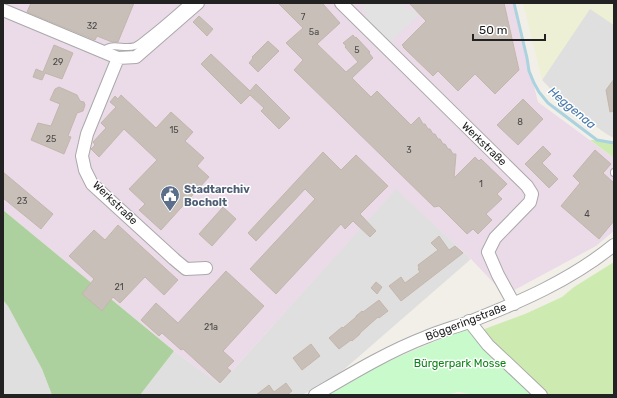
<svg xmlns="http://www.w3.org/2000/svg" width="617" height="398" viewBox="0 0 617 398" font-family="Rubik,sans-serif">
  <rect width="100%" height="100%" fill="#f2efe9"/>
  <path fill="#e0dfdf" d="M590 8 614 25V138L608 135 568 107 542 80Z
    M396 188 471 259 333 379 302 395H140L174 351 220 384Z
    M3 300 8 305 42 369 52 395H3Z"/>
  <path fill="#ebdbe8" d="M3 3H513L538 102 614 158V231L596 246 505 295 471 259 396 189 220 384 174 351 3 210Z"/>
  <path fill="#eef0d5" d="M523 3H614V25L590 9 542 80Z"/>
  <path fill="#cdebb0" d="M590 140 614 141V158Z
    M614 262V395H548L505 355 482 330 525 314 562 297 574 287Z"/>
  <path fill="#add19e" d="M3 210 174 351 140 395H52L42 369 8 306 3 300Z"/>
  <path fill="#c8facc" d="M467 328 536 395H477L458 392 446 395H329L384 363Z"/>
  <path fill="#e2e2e2" d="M366 3H402L410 11 413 8 419 15 389 43 363 17 367 14 361 7Z"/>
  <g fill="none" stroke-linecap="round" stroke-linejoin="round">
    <path stroke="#aad3df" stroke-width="3" d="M514 3 527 58 529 71 534 83 539 92 548 103 597 140 614 143"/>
  </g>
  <path fill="#c7bfb8" stroke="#c4b6ab" d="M31 3H134L118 42H112L97 36 95 40 27 12Z
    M278 3H322L323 4 340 23 317 44 346 72 358 62 345 47 346 46 343 43 353 35 355 38 356 37 370 52 369 53 373 58 352 78 371 97 377 91 411 125 419 117 423 124H425L428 129H430L433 134H435L438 139H440L443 144H445L448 149H450L453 154H456L454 178 475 157 479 161 481 159 507 184 497 194 502 199 486 214 492 220 478 234 473 229 467 234 439 206 434 207 294 70 303 60 286 43 303 28Z
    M409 3H504L519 70 495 94 475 74 458 91 438 71 433 76 403 47H404L402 45 426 21Z
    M199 16 213 29 207 36 193 22Z
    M268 41 279 51 258 72 249 63 253 58 252 57Z
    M54 45 73 53 62 79 45 73 42 80 33 77 36 69 43 72Z
    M211 54 250 91 256 84 290 118 279 129 261 111 264 108 250 95 241 104 201 64Z
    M614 79V111L610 112 606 90Z
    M59 87 77 95 80 101 84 102 85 105 83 111 77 113 68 136 71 137 64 154 31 140 38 123 51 126 60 104 50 100 55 89Z
    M121 95 156 128 171 112 193 132 185 141 204 158 197 166 209 177 161 230 139 210 145 204 129 189 157 160 124 129 99 157 91 149 95 145 93 142 106 128 101 123 116 107 110 102 115 96 118 99Z
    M523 99 543 119 518 145 497 125Z
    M543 146 551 154 542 163 558 179 549 188 525 164Z
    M595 150 611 164 603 173 614 183V221L599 239 561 206 580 183 573 176Z
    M323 152 341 170 356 155 388 186 360 214 376 231 370 237 353 221 345 229 341 224 276 294 250 269 315 199 305 189 256 241 248 233Z
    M3 172 53 214 41 229 3 198Z
    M223 207 236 219 212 246 199 234Z
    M118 225 178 280 164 295 145 277 120 303 113 297 102 311 82 294 94 279 69 256 94 230 105 240Z
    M439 236 449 250 455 246 463 253 401 301 389 286 401 277 405 283 420 272 418 269 419 268 418 265 438 250 431 243Z
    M226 271 264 306 223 351 234 361 227 368 231 371 220 383 183 349 181 350 162 333 159 336 141 320 156 303 178 323Z
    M376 282 382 287 377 294 371 288Z
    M379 300 388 311 379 318 378 317 360 333V334L352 341 351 340 339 349 329 338 342 327 343 328 356 317V316L362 311 363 312Z
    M311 344 320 356 302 370 293 358Z
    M286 383 292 391 287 395H256L269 385 274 392Z"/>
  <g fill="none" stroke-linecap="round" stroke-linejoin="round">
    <defs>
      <path id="service" d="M103 52C109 41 124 50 135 46 140 44 145 39 150 35 163 25 175 14 188 3
        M614 172V173"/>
      <path id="minor" d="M198 3 136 57 118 58 87 134 82 156 85 170 92 184 174 259 186 269 206 268
        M341 3 527 186 532 194 530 202 495 238 488 252 498 275 514 304
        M3 10 118 58
        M469 321 488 345 541 395
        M315 395C351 374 387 352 426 337 440 331 455 327 469 322 520 302 571 280 614 245"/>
    </defs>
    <use href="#service" stroke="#a9a9a9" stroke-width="8"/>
    <use href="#minor" stroke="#a9a9a9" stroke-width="14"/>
    <use href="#service" stroke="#fff" stroke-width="6"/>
    <use href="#minor" stroke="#fff" stroke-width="12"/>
  </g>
  <defs>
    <symbol id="civic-pin" viewBox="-11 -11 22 30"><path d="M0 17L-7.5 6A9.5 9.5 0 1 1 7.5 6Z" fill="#5c6f8a" stroke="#fff"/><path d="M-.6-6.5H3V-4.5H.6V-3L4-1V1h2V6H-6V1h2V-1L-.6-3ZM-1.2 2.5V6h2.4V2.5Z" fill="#fff"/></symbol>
  </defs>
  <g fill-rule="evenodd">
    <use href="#civic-pin" x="159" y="184" width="22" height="30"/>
  </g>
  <g text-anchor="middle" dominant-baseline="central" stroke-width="3" stroke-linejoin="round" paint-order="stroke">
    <g font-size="9" fill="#4b4948">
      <text x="303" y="17">7</text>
      <text x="92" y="26">32</text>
      <text x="314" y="32">5a</text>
      <text x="357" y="50">5</text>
      <text x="58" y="62">29</text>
      <text x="520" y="122">8</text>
      <text x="174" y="130">15</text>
      <text x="51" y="139">25</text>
      <text x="409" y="150">3</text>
      <text x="481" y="184">1</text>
      <text x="22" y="201">23</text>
      <text x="587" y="214">4</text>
      <text x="119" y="287">21</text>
      <text x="211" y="327">21a</text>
    </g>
    <g font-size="11" fill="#222" stroke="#fff">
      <text transform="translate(484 144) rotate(44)">Werkstraße</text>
      <text transform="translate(115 203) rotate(44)">Werkstraße</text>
      <text transform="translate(466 322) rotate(-21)">Böggeringstraße</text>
    </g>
    <g font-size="11" font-weight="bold" fill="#4e5e75" stroke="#fff" text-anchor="start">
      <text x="184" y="189">Stadtarchiv<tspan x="184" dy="13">Bocholt</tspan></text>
    </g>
    <g font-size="11" fill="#0c8416" stroke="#fff">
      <text x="460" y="363">Bürgerpark Mosse</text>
    </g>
    <g font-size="12" font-style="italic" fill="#4a7aab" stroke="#fff">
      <text transform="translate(572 108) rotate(40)">Heggenaa</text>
    </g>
  </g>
  <rect width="617" height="398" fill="none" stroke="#222222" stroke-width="8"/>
  <path d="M473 34v6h72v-6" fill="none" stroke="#222222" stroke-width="2"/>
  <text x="479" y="34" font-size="12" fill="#222222" stroke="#ffffff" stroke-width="3" paint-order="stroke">50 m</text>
</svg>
